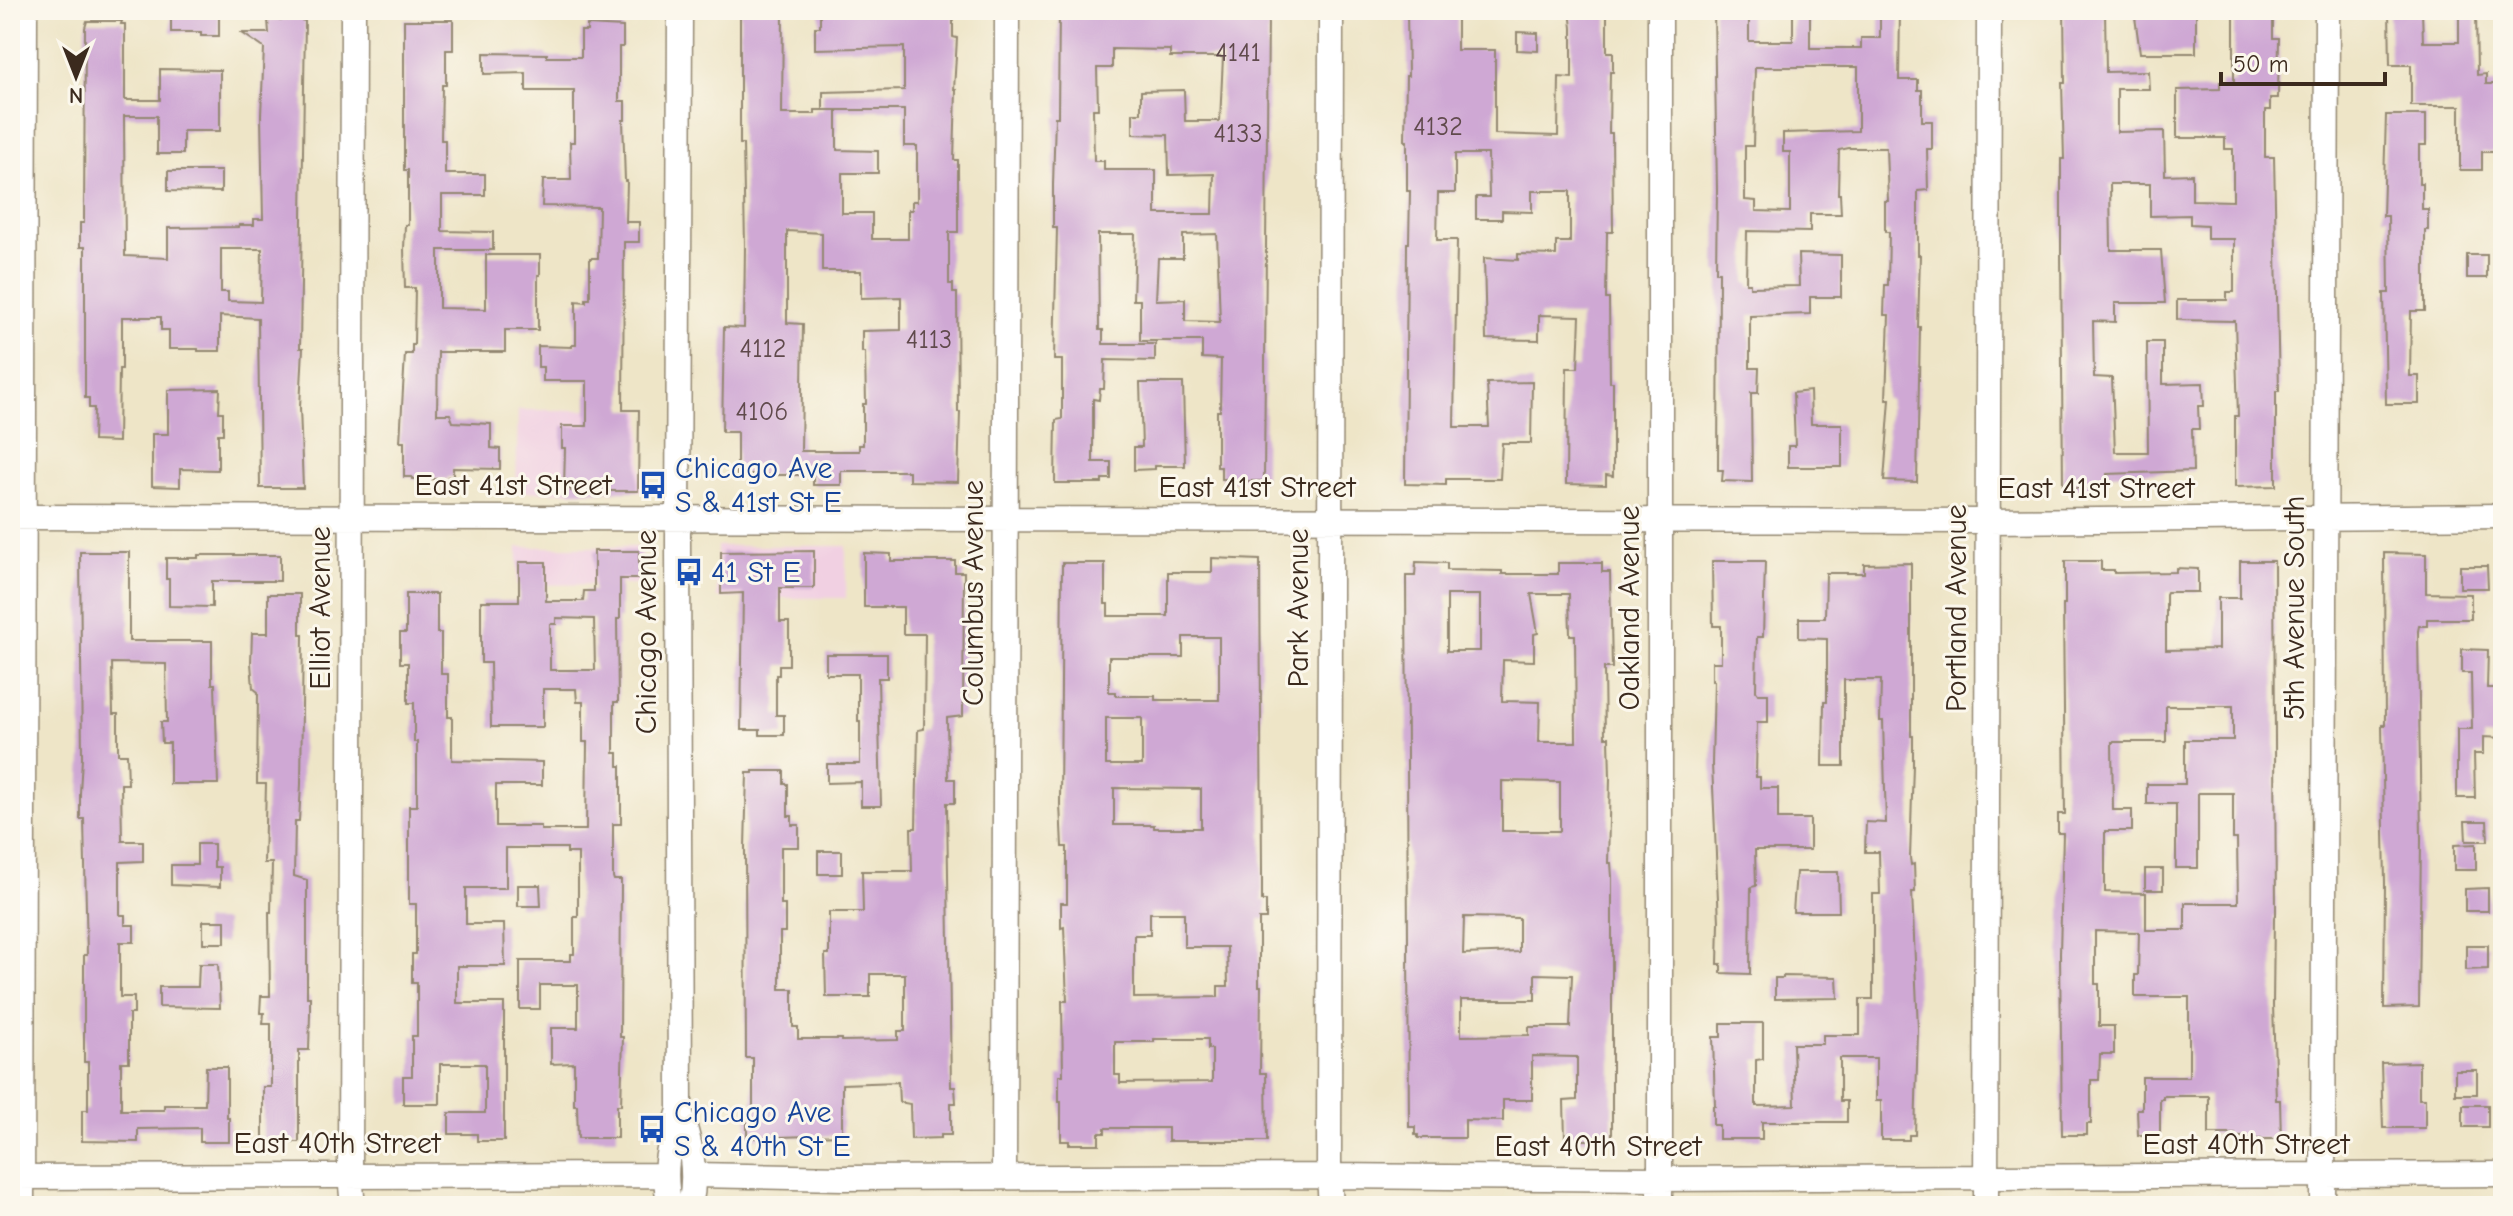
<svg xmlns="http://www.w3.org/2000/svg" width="2513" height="1216" viewBox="0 0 2513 1216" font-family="'Comic Neue',sans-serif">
  <rect width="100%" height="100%" fill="#fbf7ec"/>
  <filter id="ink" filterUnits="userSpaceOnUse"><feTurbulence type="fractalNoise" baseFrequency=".0125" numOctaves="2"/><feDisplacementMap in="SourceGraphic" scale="16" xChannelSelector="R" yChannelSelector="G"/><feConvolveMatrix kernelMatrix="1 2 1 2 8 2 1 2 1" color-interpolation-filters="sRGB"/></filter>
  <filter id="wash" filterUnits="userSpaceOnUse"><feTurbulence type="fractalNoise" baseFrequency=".006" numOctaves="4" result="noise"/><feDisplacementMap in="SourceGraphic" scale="32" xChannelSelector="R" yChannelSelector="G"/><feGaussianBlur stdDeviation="1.8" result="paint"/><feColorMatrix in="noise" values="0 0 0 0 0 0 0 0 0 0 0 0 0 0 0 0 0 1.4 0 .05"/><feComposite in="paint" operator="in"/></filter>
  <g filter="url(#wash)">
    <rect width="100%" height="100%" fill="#eee5c7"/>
    <path fill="#f1d0e2" d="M518 410H642L641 491 516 492Z
      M717 546H846V598H717Z
      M518 547H642V584L517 585Z"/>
    <g id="blocks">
      <path fill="#cfa8d4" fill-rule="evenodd" d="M740 10H783L782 114H815V110H837V150L878 151V173H842V213H872V239H908V210H912V201H917V146H904V110H823V92L904 90V47L815 49V27H820V10H953V37L957 38 954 90H956L954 160H958V232H949V284H953V293H957L958 412H960L958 482 909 481V471H841V485H813V475H737V432H722L724 327 744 328 745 245 743 144H740ZM787 231 822 233V271H861V298L901 297V330L862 331V352H865L866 404H863V445H859V451H801L803 324 787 323Z
        M1059 10H1263V14H1268L1264 481H1231V479H1221V467H1217V411H1220L1221 359 1202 358V341H1140V300H1133L1135 234H1098L1099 330H1103V344H1155V361L1105 360 1104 389H1100L1099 400 1093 399V462H1111V479H1102V483H1055L1056 420 1062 419V360H1054L1057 228H1053V185L1055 117H1058ZM1112 49 1170 50V57H1223L1220 121H1185L1184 90 1141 91V113H1133V134L1168 135 1169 175 1214 174 1213 214H1156V170H1104V161H1094L1093 109H1098L1097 68H1112ZM1217 234 1220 322 1185 321V299L1156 300 1158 258H1183V235Z
        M1407 10H1457V50H1495V134L1558 136 1559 77 1572 78V28L1570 10H1607V52H1613V72H1610L1609 133H1612L1613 232H1607L1606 299H1609L1610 382H1613V476L1606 475V485L1566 484 1567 368H1578L1580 316 1539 315V340L1486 339 1484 258 1518 260V254L1556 255V242H1570V191H1532V212L1502 211V219H1476V197H1489L1488 154H1455V193H1438L1437 240H1457L1454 427H1489L1487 383 1532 382 1531 443H1502L1500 479H1446V485L1405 484 1407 243H1409L1410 191H1407V141H1405L1406 76H1408Z
        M1714 10H1749V41H1793V10H1810V48H1861V38H1880V10H1900L1899 80H1918V90H1922V121H1932V149H1927L1928 190 1918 191V255H1920L1918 327H1920L1917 482 1884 481 1890 399H1886L1889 315H1884L1885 285H1888L1889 232H1885V201H1888L1886 148H1849L1839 150 1838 194H1840L1841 214H1810V232L1747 231 1746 283H1750V287L1799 286 1798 254 1841 255V297H1810V314L1750 316V368H1759L1758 393H1751L1752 482 1722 481 1723 470H1718L1719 272H1716L1717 190ZM1755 67H1858V131L1783 133V152H1790V212L1756 211V201L1745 200V146H1753Z
        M2064 10H2105L2106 72 2148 71 2149 89H2117V132L2164 131 2165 175 2192 174V200L2233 201V149H2225V138H2177V90L2220 89V82H2234V10H2273V38H2279L2278 98H2270V110H2265V157H2274L2279 391H2276V486L2235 487V416H2238L2235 321 2177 320V300H2227V292H2234V239H2207V225L2190 224V215L2150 216V184H2110L2111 250H2161L2165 303H2115V322L2093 321 2094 377 2112 378 2115 452H2148L2147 342H2163V384L2203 383 2204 406H2198L2199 429H2192L2193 471 2107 474V488H2063L2061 249V159H2064L2062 83H2065Z
        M2134 10H2196V53H2140Z
        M2389 10H2422L2423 42H2459V10H2476L2477 75 2486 74V84H2503V152H2482V170H2460V106H2411V65H2390Z
        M219 12V36H201V32H171V13Z
        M297 19 305 21 300 348H303L300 407 303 488H260L258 318 220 316V351H198V349H169V330H161V317H122V369H119L118 442 93 441 94 408H89V398H85V247H80V223H84L85 28 87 21H122L121 24H125V100H160V69L220 70V131H183V154H157V116H124L125 256 168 258V228L239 227V225H254V219H263L261 115 264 48 242 33H269L268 20ZM221 249H262L261 302 228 301V292H221Z
        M404 20H453V50H446V85H442L441 140H445V174H485V195H442V231L493 232V250H439V308L486 309V255H540V275H538V330H505V352H438L437 414H450L453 422 491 424V448L500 449V469L453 468V477H448V479H412V477H404V442H400L405 354H412V345H414L415 288H405L404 249 405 225H408V170H404Z
        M587 25 623 27V47H619V101H625V120H623L625 181H627L626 222H639V242H624L623 410H639L638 491H571V489H564L565 448H562V426H587V381H543V367H538V346L572 347V345H576V301L586 302V299H590V258H598L599 207 542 206 543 180H571L570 142H574V91H526V73L484 74V53L547 54V57H581V31H587Z
        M1517 32 1538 33V51L1517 50Z
        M2386 115H2426V145H2419V183H2422V209H2428V230H2425V311H2411L2410 376H2419V404H2386L2384 293H2389L2388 216H2383Z
        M168 171H221V192L168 191Z
        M2467 255H2487V278H2467Z
        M1140 383H1183L1185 466H1155V469L1134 470V447H1142Z
        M220 389 219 412H223V434H218V470L180 469V487L152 486V434H168V390Z
        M1810 391 1811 424H1842V467H1788V446H1795L1793 393Z
        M594 551H639V579H620V619H617L618 702H614V753H618V766H621V824H613V877L614 880H621L620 1037H623L621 1105H617V1138H578L577 1105H574V1063L551 1064V1028H578V985H540V1009H520V961H571V954H574V917H578V853H567V848H506V888H466V924H504L505 966H457V1003H504V1141H477V1134H449V1113H485V1064H440V1104H403V1076H412V1036H417V983H412V954H416V904H409V806H417V742H414V703H408V663H400V633H406V594H437V633H441V674H448V717H452V760L542 762V785H496V826H541V830H586L587 742H583V702H577L576 689H543V727H491L490 663H481V601H519V562H546V601H583L584 591H594ZM556 618 594 619 595 670H550V624H556Z
        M814 551V588H780V622H789V665H779V675H776V715H784V735H760V730H741L743 593 721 594V552Z
        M80 552H129V641H212V684H215L218 784H170V743H162L161 722H167L166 664 112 663 113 714H118V754H127L128 784H121L122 841H143V861L120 862V915H125V925H134V942H120V997H134V1014H129V1062H121V1110H164V1105H205L206 1067H227V1118H229V1142H200V1128L138 1129V1142L82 1141V1110H88V1062H84V955H87L84 819H80V793L82 758Z
        M864 553 891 554V561H955V572H964L963 716 947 718 948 779H955V803H947L951 1087H955L956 1103H951V1135H941V1138L911 1139 910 1104 899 1102 898 1082 842 1084V1135L747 1138V1111H753V1058H746L745 847 747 773H753V771H784V784H788V816H792V825H799V847H781V905H785V932H780V989H793V1027H798V1039H842V1041L898 1040V1031H905V974H870V997H826L825 954H829V912H863L862 871H912L911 828H916L918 730 924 729 925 634H903V607H864Z
        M2384 553 2426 554V593L2471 594V619H2427V626H2419L2418 631 2421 840 2419 1007 2384 1008 2385 883 2382 725H2385Z
        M198 555H280V581H212V607L169 606V579H166V558H198Z
        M1212 558 1260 560 1262 872V901H1266V919H1259V986H1261L1260 1073H1266L1267 1141H1168V1128H1105V1133H1099V1144H1069V1141H1061V1102H1059V1075H1063L1062 1001H1067L1064 927 1061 928V903H1067V847H1062L1060 804 1062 563H1105V604H1108V616H1168V572H1212ZM1183 637H1219V700H1155V696H1116V692H1109V657H1183ZM1106 718H1142V765H1106ZM1114 788 1201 789V828H1154V825H1114ZM1150 913H1184V947H1227L1228 986H1218V997L1134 998V935H1150ZM1154 1039H1208V1049H1212V1082L1120 1083V1075H1115V1042H1154Z
        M1712 561H1765L1763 637H1757L1756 691 1758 694H1768V722H1757L1756 777H1760V788H1778V819H1810V850H1755L1756 886 1751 887 1750 974 1721 973V964H1718L1719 922 1712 764 1714 681H1712V662H1721V626H1713Z
        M2065 561H2101V570H2114V573L2176 572V568L2198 569V592H2167L2166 594V650L2218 649V598H2240V561H2274L2276 916 2274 917 2273 1005 2276 1100H2280L2281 1139H2247V1137H2235V1134H2209V1096H2163V1099H2160V1135H2138L2137 1109H2142V1077H2189V997H2135V975H2138L2139 932 2095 931V984H2099V1026H2114V1054H2100L2099 1080H2091V1124H2087V1135H2062L2060 954 2063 833H2058V814H2065L2063 604H2065ZM2166 706H2233V740H2185V784H2147V804H2176V868H2198V793H2233V839H2237L2238 903H2185V930H2146V893L2105 892V831H2132V810H2113L2112 742H2166Z
        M1416 562 1447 563V570L1502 571V574H1558V563H1602V572H1610L1612 668H1604L1605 737H1609L1610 778 1608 863H1611L1612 877V1140H1565L1564 1101 1577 1100V1057L1532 1056V1100H1503V1121L1465 1120V1138H1418V1135H1415V1127H1409L1406 576H1415ZM1531 594H1569L1570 635H1575L1576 742H1539L1540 702 1502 701 1503 660 1534 661V634L1538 633ZM1447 595H1480V651H1447ZM1502 781 1560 782V831H1502ZM1464 917 1519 918V952L1463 954ZM1535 974 1572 975 1570 1027H1529V1035L1461 1036V1000H1535Z
        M1911 563V736H1913V765L1910 858 1911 865 1914 864 1915 892H1912L1918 1029 1915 1135H1909V1140H1881V1101H1876V1058H1840V1101H1847V1122H1762V1139H1719V1125H1713V1106H1715L1713 1037H1721V1023H1763V1059L1756 1060V1106L1795 1105 1793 1044H1823V1035H1860V999H1873V894H1880L1879 852H1865L1866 822 1886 823 1883 721H1880L1881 680H1844V766H1823L1824 702H1827V639L1799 638V618H1825L1826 573H1864V564Z
        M2460 566H2487L2488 588H2460Z
        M268 594H300V635H303L301 784 299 821H295L294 876 307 880V997H310V1014L309 1050H299V1142H263V1087H271V1024H263L264 1013H260L261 996H270L269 912H271L272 863H264L266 784H257L258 692 253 688 251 663 252 633H268Z
        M2462 649 2488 650 2487 688H2503V738L2483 737V754H2474L2475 798H2457V729H2472L2471 673H2462Z
        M826 654H887V678H878L881 806H861V782L827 783V764H860V721H858V674H826Z
        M2465 821H2487L2488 841H2466Z
        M197 844H214V867H220V887L171 885V865H197Z
        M2476 844V870H2454V845Z
        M818 851H842V874H818Z
        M2145 869H2163V890H2145Z
        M1796 872H1838L1839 912H1793Z
        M518 885H540L541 906H518Z
        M2488 888V911H2465V889Z
        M203 921H225V943H203Z
        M2466 945H2488V969L2466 970Z
        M199 964H218L220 1008 159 1007V987H198Z
        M1783 976 1837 977 1838 998 1775 999V978H1783Z
        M2419 1062V1099H2425V1128H2383L2381 1063Z
        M2455 1070H2477V1094H2455Z
        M2463 1105H2488V1127H2463Z"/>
    </g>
  </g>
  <g filter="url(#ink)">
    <use href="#blocks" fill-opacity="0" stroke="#948872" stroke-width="2"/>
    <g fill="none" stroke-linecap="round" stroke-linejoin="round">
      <defs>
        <path id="minor" d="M680 10 678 540 680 1110C690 1144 698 1170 690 1206
          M1660 10V1206
          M10 517 1988 521 2503 516
          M694 1175 843 1178 1329 1176 1660 1179 2503 1174
          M11 1177 664 1175
          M1004 1177 1007 10
          M22 1206 25 10
          M353 1206 350 1176 353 10
          M670 1206C661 1168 669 1146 680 1110
          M1331 1206 1329 1176 1331 10
          M1986 1206 1989 10
          M2323 1206 2327 10"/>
      </defs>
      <use href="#minor" stroke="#948872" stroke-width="27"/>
      <use href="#minor" stroke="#fff" stroke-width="24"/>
    </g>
  </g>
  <defs>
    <symbol id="bus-bare" viewBox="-9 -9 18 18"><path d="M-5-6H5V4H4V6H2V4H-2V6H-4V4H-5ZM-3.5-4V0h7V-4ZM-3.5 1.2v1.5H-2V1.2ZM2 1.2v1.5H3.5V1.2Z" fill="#1a4fb4" stroke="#fbf7ec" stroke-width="2.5" paint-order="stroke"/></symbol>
  </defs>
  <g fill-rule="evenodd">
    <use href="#bus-bare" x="633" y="465" width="40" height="40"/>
    <use href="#bus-bare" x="669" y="552" width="40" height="40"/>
    <use href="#bus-bare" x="632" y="1109" width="40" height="40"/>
  </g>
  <g text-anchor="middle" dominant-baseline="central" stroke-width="6" stroke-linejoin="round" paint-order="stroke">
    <g font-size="26" fill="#604a4c">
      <text x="1238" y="53">4141</text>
      <text x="1438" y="127">4132</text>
      <text x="1238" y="134">4133</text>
      <text x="929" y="340">4113</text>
      <text x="763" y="349">4112</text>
      <text x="762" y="412">4106</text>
    </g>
    <g font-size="30" fill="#164399" stroke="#fbf7ec" text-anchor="start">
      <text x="675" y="468">Chicago Ave<tspan x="675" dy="34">S &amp; 41st St E</tspan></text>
      <text x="711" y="572">41 St E</text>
      <text x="674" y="1112">Chicago Ave<tspan x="674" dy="34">S &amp; 40th St E</tspan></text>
    </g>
    <g font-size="30" fill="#3b2a1e" stroke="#fbf7ec">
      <text x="513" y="485">East 41st Street</text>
      <text x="1257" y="487">East 41st Street</text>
      <text x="2096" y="488">East 41st Street</text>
      <text transform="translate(973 593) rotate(-90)">Columbus Avenue</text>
      <text transform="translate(320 608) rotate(-90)">Elliot Avenue</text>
      <text transform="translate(1298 608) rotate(-90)">Park Avenue</text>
      <text transform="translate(1629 608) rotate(-90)">Oakland Avenue</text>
      <text transform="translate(1956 608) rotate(-90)">Portland Avenue</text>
      <text transform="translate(2294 608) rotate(-90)">5th Avenue South</text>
      <text transform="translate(646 632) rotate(-90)">Chicago Avenue</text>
      <text x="337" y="1143">East 40th Street</text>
      <text x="2246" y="1144">East 40th Street</text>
      <text x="1598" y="1146">East 40th Street</text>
    </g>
  </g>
  <rect width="2513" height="1216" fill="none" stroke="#fbf7ec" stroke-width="40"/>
  <g transform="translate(76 76) rotate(180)" stroke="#fbf7ec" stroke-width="6" paint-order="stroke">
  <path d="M0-6L14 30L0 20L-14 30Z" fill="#3b2a1e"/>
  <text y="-12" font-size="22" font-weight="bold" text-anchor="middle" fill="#3b2a1e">N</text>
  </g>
  <path d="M2221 72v12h164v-12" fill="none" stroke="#3b2a1e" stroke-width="4"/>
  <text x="2233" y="72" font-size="24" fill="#3b2a1e" stroke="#fbf7ec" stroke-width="6" paint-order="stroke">50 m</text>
</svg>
